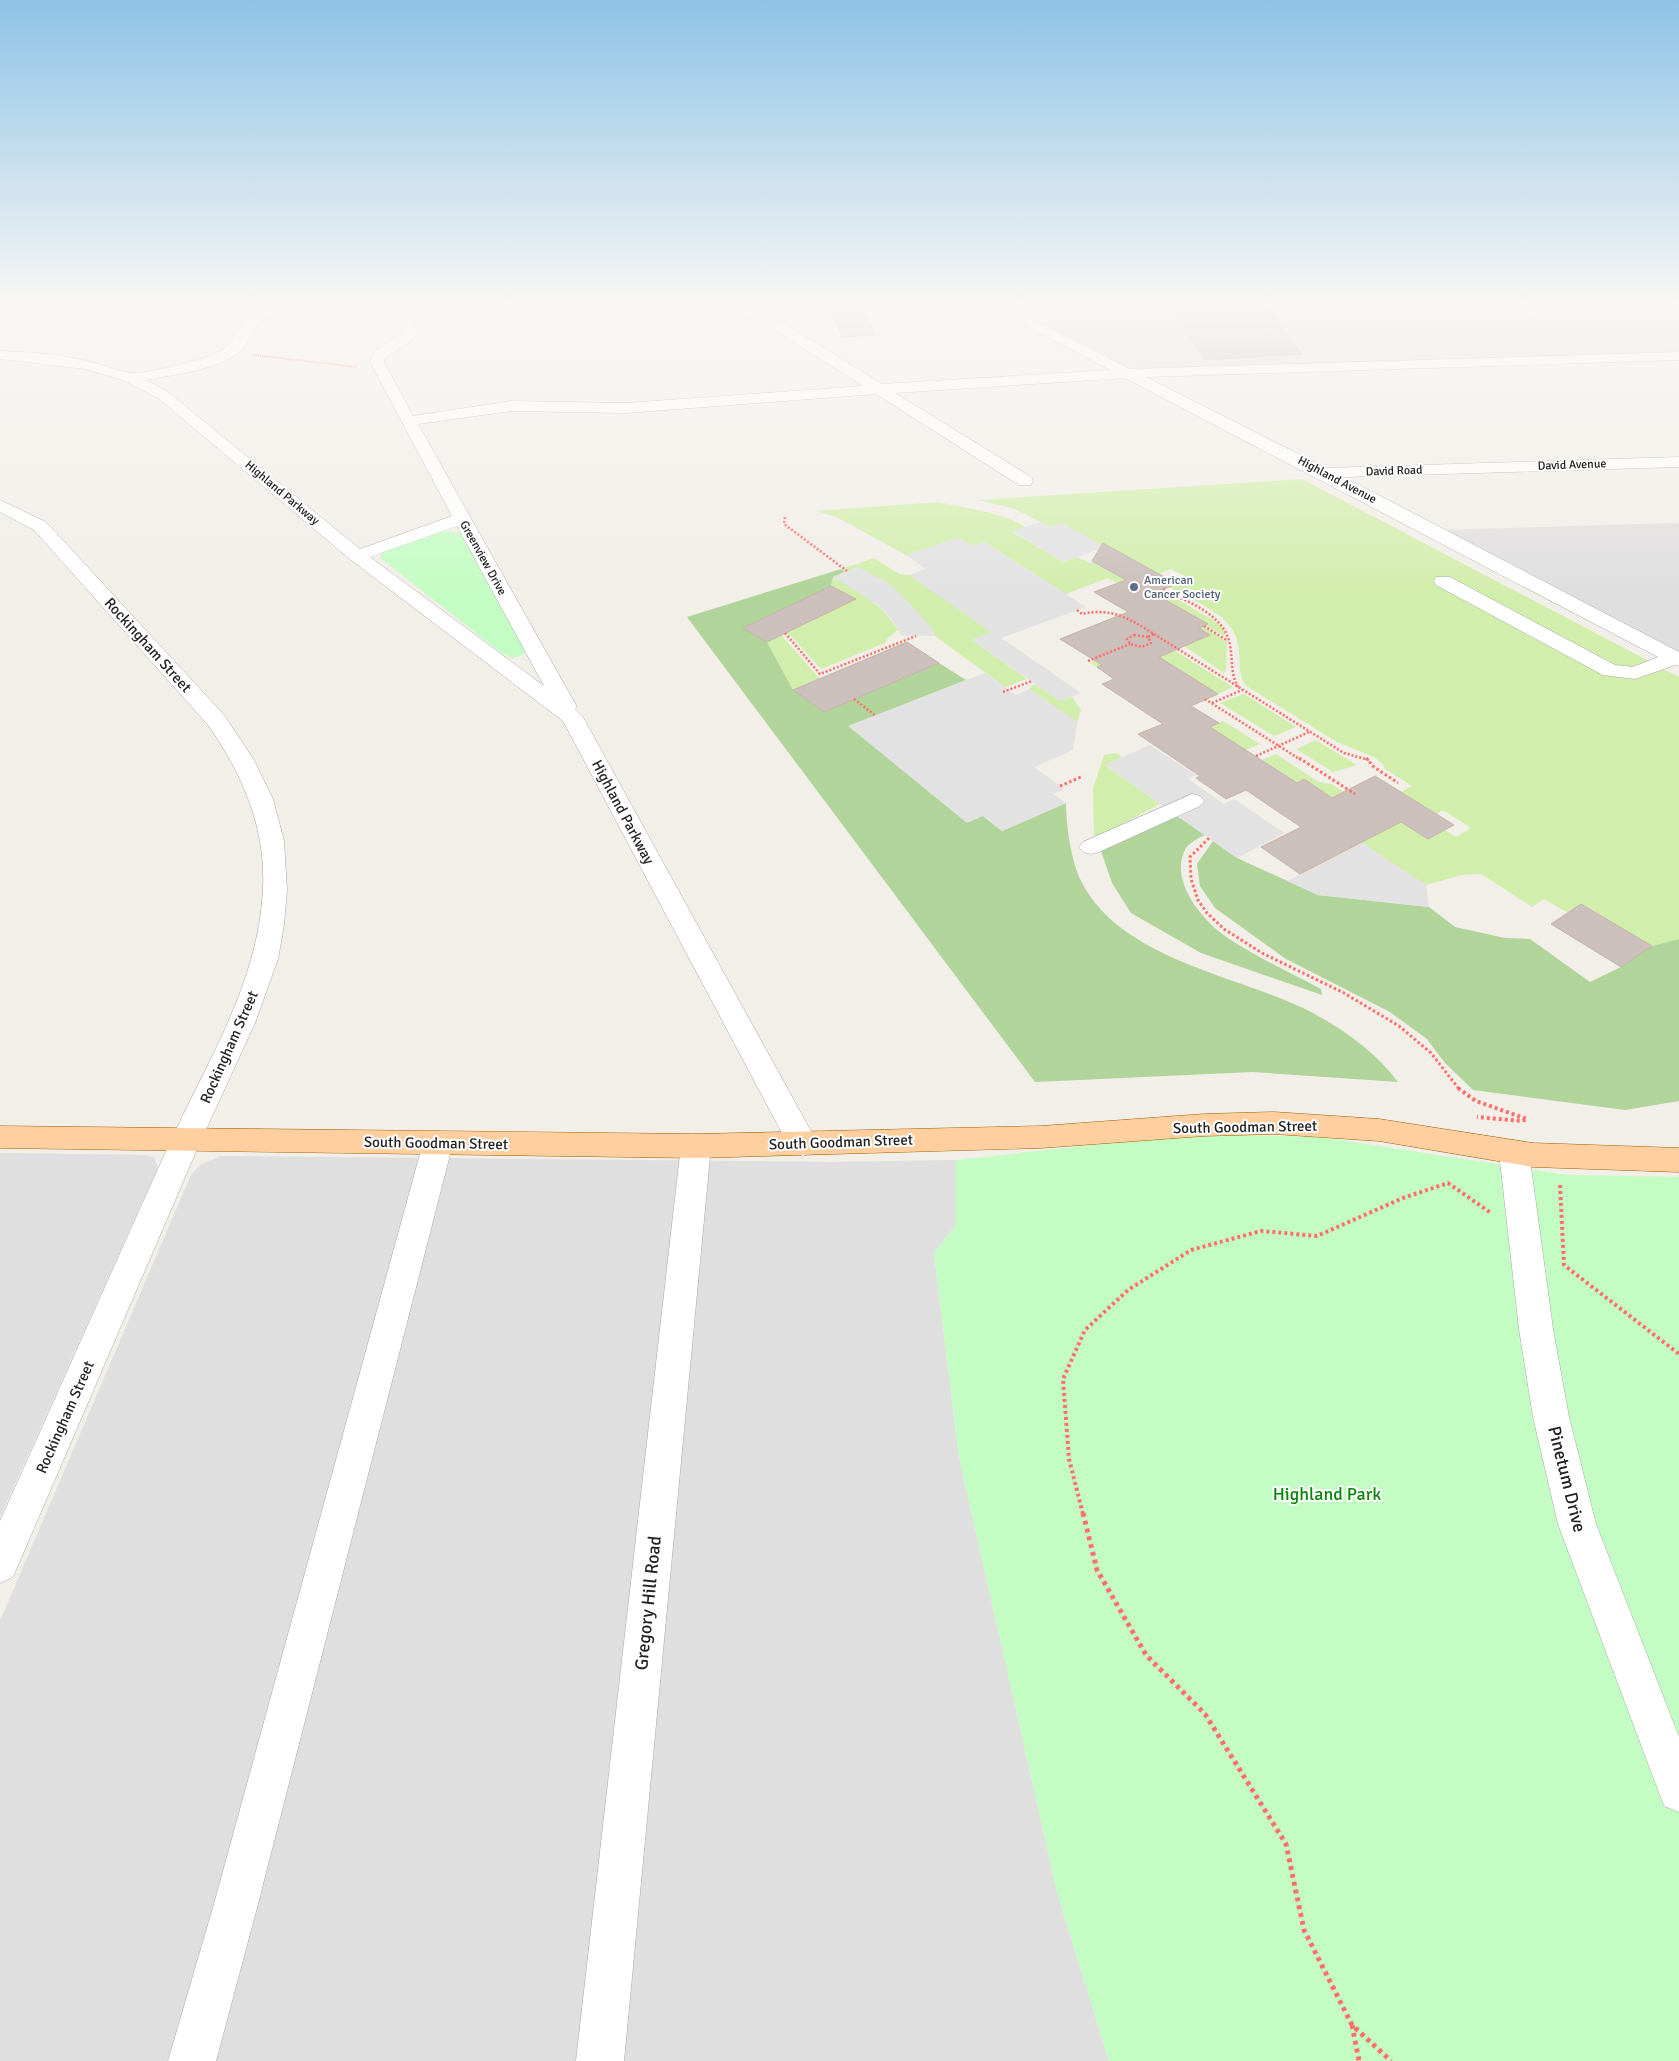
<svg xmlns="http://www.w3.org/2000/svg" width="1679" height="2061" viewBox="0 0 1679 2061" font-family="Signika,sans-serif">
  <rect width="100%" height="100%" fill="#f2eee8"/>
  <path fill="#e0dfdf" d="M1006 305H1520L1528 313 1679 309V353L1140 369 1126 366Z
    M1679 523V653L1442 530Z
    M0 1153 146 1155 154 1157 158 1168 0 1517Z
    M220 1156 830 1162 956 1160V1225L934 1253 959 1457 1057 1892 1109 2061H0V1621L191 1175 200 1165Z"/>
  <path fill="#d2eeac" d="M1302 479 1679 677V939L1652 946 1582 904 1568 913 1544 899 1532 907 1481 874 1462 875 1426 885 1362 843 1383 831 1371 803 1428 839 1445 830 1456 837 1471 828 1443 810 1436 814 1401 792 1412 786 1385 769 1383 764 1374 757 1337 742 1245 685C1237 671 1241 659 1238 644 1233 614 1193 601 1169 587L1189 578 1171 569 1158 574 1050 527 1015 509 978 500Z
    M939 502C968 509 999 511 1025 527L1012 532 1064 562 1077 557 1090 563 1094 562 1126 580 1117 583 1108 578 1066 594 984 542 972 546 958 538 906 555 836 517 816 511Z
    M874 558 899 574 909 575 992 632 972 640 1027 679 1005 687 935 636 931 627 858 567 845 572 841 569Z
    M833 577C858 590 883 605 898 630L887 639 885 643 821 669 791 636 785 633 855 599 831 586Z
    M1162 590 1216 622 1223 628 1226 637 1206 625 1207 624 1162 598 1167 595 1159 591Z
    M1203 626 1227 642 1226 670 1224 673 1184 646 1210 635 1199 628Z
    M781 635 820 679 793 690 767 642Z
    M1156 639 1233 687 1218 694 1156 655 1121 657 1097 667 1090 663Z
    M1035 684 1060 701 1072 697 1081 710 1077 722 1029 689Z
    M1244 694 1296 727 1274 736 1220 703Z
    M1223 721 1260 744 1246 750 1210 727Z
    M1315 740 1357 765 1333 772 1296 749Z
    M1115 753 1123 757 1105 765 1160 804 1094 839 1093 788 1104 755Z
    M1276 754 1319 782 1331 784 1351 796 1339 802 1304 780 1297 783 1262 760Z"/>
  <path fill="#b0d49a" d="M841 569 845 572 833 577 831 586 743 628 767 642 793 690 824 712 939 663 966 680 849 726 983 816 1002 831 1066 803C1066 824 1071 861 1081 881 1120 958 1231 974 1303 1008 1339 1026 1374 1050 1398 1082L1253 1072 1035 1082 687 617Z
    M1174 814 1205 835C1199 838 1189 843 1186 848 1169 877 1198 915 1221 933 1248 953 1291 973 1321 989L1322 995 1201 953 1131 913 1112 883 1100 848Z
    M1213 841 1237 858 1318 895 1429 907 1455 927 1505 938 1530 939 1590 982 1621 967 1652 946 1679 939V1101L1625 1110 1473 1090 1445 1063 1427 1039 1390 1012 1286 959 1215 908 1200 886 1197 864Z"/>
  <path fill="#c4fdc4" d="M1520 305H1679V309L1528 313Z
    M445 531 460 533 527 653 513 658 503 654 379 557 388 547Z
    M1191 1134 1320 1137 1569 1175 1679 1177V2061H1109L1057 1892 959 1457 934 1253 956 1225V1160Z"/>
  <path fill="#e2e2e2" d="M1040 522 1050 527 1062 523 1105 547 1064 562 1012 531Z
    M958 538 972 546 984 542 1086 607 1001 638 1081 693 1060 701 972 640 991 632 909 575 926 569 906 555Z
    M858 567 888 583 902 595 931 627 935 636 901 635 891 618 878 605 833 577Z
    M985 673 1016 695 1029 689 1077 722 1073 750 1034 767 1064 789 1053 794 1066 803 1002 831 983 816 967 823 848 726Z
    M1150 745 1196 775 1188 779 1224 804 1234 799 1284 833 1237 858 1105 765Z
    M1362 843 1426 885 1429 907 1318 895 1287 881Z"/>
  <path fill="#cbc0bb" stroke="#c5b3a9" d="M828 305H861L876 335 842 337Z
    M1171 305H1265L1302 354 1205 360Z
    M1103 543 1177 584 1159 591 1167 596 1162 598 1208 624 1199 628 1210 635 1159 657 1218 694 1191 706 1219 723 1210 727 1297 783 1304 779 1332 798 1375 776 1454 825 1428 839 1401 822 1300 874 1261 847 1301 827 1246 790 1226 799 1196 778 1200 776 1138 734 1163 724 1102 684 1114 679 1097 667 1102 665 1060 639 1128 612 1094 592 1126 580 1092 561Z
    M831 586 856 599 767 642 743 628Z
    M907 642 939 663 824 712 793 690Z
    M1581 904 1652 946 1621 967 1551 924Z"/>
  <g fill="none" stroke-linecap="round" stroke-linejoin="round">
    <defs>
      <path id="minor" d="M23 305H42L40 308 0 323V314Z
        M280 305H302L300 308C285 312 264 315 255 328 249 337 246 347 238 353 213 371 176 374 146 380L168 392 360 549 452 516 370 362 374 352 404 332 399 322 375 305C396 305 412 310 418 332L411 341 386 357 384 362 413 416 512 401 626 403 863 386 759 320 715 308 713 305H735L769 314 882 384 1110 370 987 305H1004L1130 369 1679 352V360L1146 377 1326 468 1679 457V467L1344 477 1679 652V666L1675 665 1635 679 1603 675 1436 585 1434 581 1436 577H1450L1615 665 1633 667 1658 657 1125 378 895 393 1031 477 1033 481 1031 485H1019L876 394 626 413 512 411 418 424 577 707 575 709 583 717 818 1144 814 1152 803 1156 792 1152 563 721 351 560 158 398 120 379 85 369 0 359V351C28 352 56 354 83 360 99 363 115 370 131 373 142 375 200 360 212 355 237 345 232 333 249 318 257 311 270 308 280 305ZM457 526 544 686 370 557Z
        M0 500 46 522 224 715 254 760 273 799 284 841 287 890 284 925 278 959 255 1023 198 1147 13 1577 0 1583V1521C56 1397 111 1273 167 1149 205 1065 258 985 263 890 266 828 243 775 208 725L34 530 0 512Z
        M1192 794 1200 796 1204 801 1200 806 1099 852 1091 854 1083 852 1079 847 1083 842Z
        M438 1131 448 1135 453 1143 258 1904 216 2061H168L214 1904 423 1143 428 1135Z
        M696 1134 707 1138 711 1146 624 2061H576L681 1146 685 1138Z
        M1514 1140 1525 1144 1529 1152 1553 1329 1569 1417 1596 1524 1679 1737V1812L1664 1806 1558 1524 1533 1417 1519 1329 1499 1152 1503 1144Z"/>
      <path id="major" d="M1274 1112 1379 1119 1533 1143 1679 1148V1172L1533 1167 1379 1141 1274 1134 1204 1136 1041 1148 696 1158 0 1148V1126L696 1134 1041 1126 1204 1114Z"/>
    </defs>
    <use href="#minor" stroke="#a9a9a9" stroke-width="1"/>
    <use href="#major" stroke="#9f5e00" stroke-width="1"/>
    <path stroke="#ff706c" stroke-width="2" stroke-dasharray="1 1" stroke-linecap="butt" d="M254 355 357 367"/>
    <path stroke="#ff706c" stroke-width="2.5" stroke-dasharray="2 2" stroke-linecap="butt" d="M785 517 784 524 847 571
      M1163 589C1187 602 1225 614 1230 645 1233 661 1230 672 1238 687
      M1077 610 1082 614C1111 607 1130 619 1154 634L1148 637
      M1204 626 1228 641
      M785 633 820 674 916 636
      M1154 634 1344 753 1369 760
      M1134 635 1148 637 1151 643 1142 647 1130 644 1127 639Z
      M1088 661 1130 644
      M1003 692 1032 681
      M854 699 876 716
      M1205 699 1301 760
      M1212 703 1242 690
      M1256 756 1309 732"/>
    <path stroke="#ff706c" stroke-width="3" stroke-dasharray="2.5 2.5" stroke-linecap="butt" d="M1299 758 1355 794
      M1366 758 1374 767 1398 783
      M1060 786 1083 776
      M1209 838 1190 857 1191 879 1198 900 1207 913 1224 929 1262 953 1344 993 1399 1026 1431 1053 1459 1089"/>
    <path stroke="#ff706c" stroke-width="4" stroke-dasharray="3 3" stroke-linecap="butt" d="M1458 1088 1476 1101 1527 1119 1522 1121 1477 1117
      M1560 1185 1564 1265 1679 1354
      M1083 1514 1069 1459 1063 1379 1085 1330 1128 1290 1191 1250 1261 1231 1317 1236 1403 1198 1448 1183 1491 1213"/>
    <path stroke="#ff706c" stroke-width="5" stroke-dasharray="4 4" stroke-linecap="butt" d="M1083 1513 1097 1570 1146 1655 1205 1714 1286 1844 1304 1930 1352 2025 1391 2061
      M1352 2025 1359 2061"/>
    <use href="#minor" fill="#fff" fill-rule="evenodd"/>
    <use href="#major" fill="#ffcfa0" fill-rule="evenodd"/>
  </g>
  <linearGradient id="sky" x2="0" y2="1"><stop stop-color="#8dc3e6"/><stop offset="0.51" stop-color="#f9f7f5"/><stop offset="1" stop-color="#f9f7f5" stop-opacity="0"/></linearGradient>
  <rect width="1679" height="594" fill="url(#sky)"/>
  <circle fill="#5c6f8a" stroke="#fff" stroke-width="2" cx="1134" cy="587" r="5"/>
  <g text-anchor="middle" dominant-baseline="central" stroke-width="4" stroke-linejoin="round" paint-order="stroke">
    <g font-size="12" fill="#222" stroke="#fff">
      <text transform="translate(1572 465) rotate(-2)">David Avenue</text>
      <text transform="translate(1394 471) rotate(-2)">David Road</text>
      <text transform="translate(1337 480) rotate(28)">Highland Avenue</text>
      <text transform="translate(282 493) rotate(40)">Highland Parkway</text>
      <text transform="translate(483 558) rotate(61)">Greenview Drive</text>
    </g>
    <g font-size="12" fill="#4e5e75" stroke="#fff" text-anchor="start">
      <text x="1144" y="580">American<tspan x="1144" dy="14">Cancer Society</tspan></text>
    </g>
    <g font-size="15" fill="#222" stroke="#fff">
      <text transform="translate(148 645) rotate(48)">Rockingham Street</text>
      <text transform="translate(623 812) rotate(62)">Highland Parkway</text>
      <text transform="translate(229 1047) rotate(-66)">Rockingham Street</text>
      <text transform="translate(1245 1127) rotate(-1)">South Goodman Street</text>
      <text transform="translate(841 1142) rotate(-2)">South Goodman Street</text>
      <text transform="translate(436 1143) rotate(1)">South Goodman Street</text>
      <text transform="translate(65 1417) rotate(-66)">Rockingham Street</text>
    </g>
    <g font-size="18" fill="#222" stroke="#fff">
      <text transform="translate(1567 1479) rotate(76)">Pinetum Drive</text>
      <text transform="translate(648 1603) rotate(-84)">Gregory Hill Road</text>
    </g>
    <g font-size="18" fill="#068507" stroke="#fff">
      <text x="1327" y="1494">Highland Park</text>
    </g>
  </g>
</svg>
